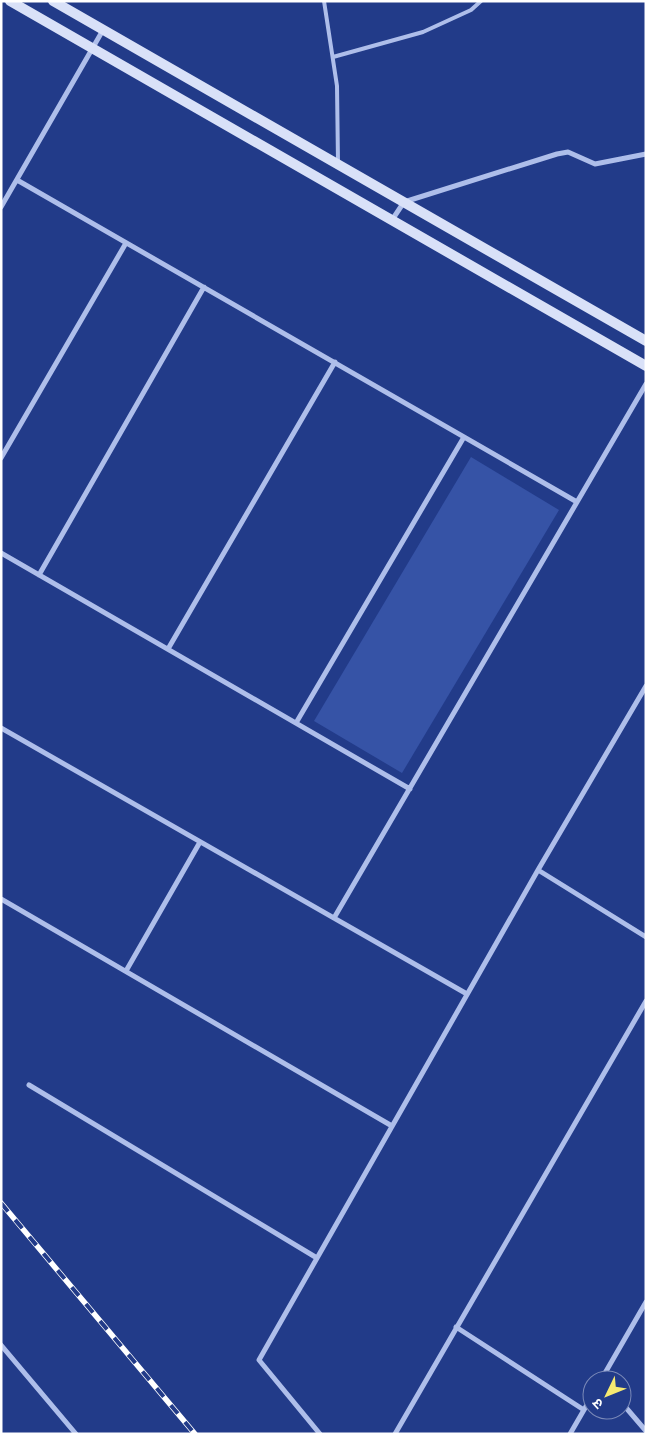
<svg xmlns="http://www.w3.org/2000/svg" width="647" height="1435" viewBox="0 0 647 1435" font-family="Raleway,'Noto Sans Devanagari',sans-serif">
  <rect width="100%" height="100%" fill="#223b89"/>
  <path fill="#3653a6" d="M471 457 559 510 402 773 314 721Z"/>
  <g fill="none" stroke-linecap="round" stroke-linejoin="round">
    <path stroke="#aebeea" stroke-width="4" d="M324 1 337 86 338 163
      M333 57 423 32 471 10 481 1"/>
    <path stroke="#aebeea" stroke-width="5" d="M17 180 577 502
      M1 207 103 30
      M392 220 404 202 557 154 568 152 595 164 646 154
      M1 458 126 243
      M1 553 410 789
      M39 575 204 287
      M168 649 335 362
      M296 723 464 437
      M1 728 467 994
      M538 870 646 937
      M1 899 392 1126
      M334 918 646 384
      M126 971 200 842
      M29 1085 317 1258
      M456 1327 584 1410
      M1 1345 76 1434
      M601 1380 646 1302
      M622 1403 646 1431
      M320 1434 259 1360 538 870 646 686
      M395 1434 646 1001
      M570 1434 592 1396"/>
    <path stroke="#d9e1f8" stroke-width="10" d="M10 1 646 366
      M53 1 646 341"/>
    <defs>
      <path id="rail" d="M1 1203 195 1434"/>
    </defs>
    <use href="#rail" stroke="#fff" stroke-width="5.5"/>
    <use href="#rail" stroke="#223b89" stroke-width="4" stroke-dasharray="11" stroke-linecap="butt"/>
  </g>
  <rect width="647" height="1435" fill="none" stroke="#ffffff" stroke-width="5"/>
  <g transform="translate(607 1395) rotate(227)"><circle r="24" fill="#223b89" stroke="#7a89b8"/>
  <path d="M0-4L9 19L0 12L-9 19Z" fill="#f6e971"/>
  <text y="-8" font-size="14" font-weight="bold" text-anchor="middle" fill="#ffffff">उ</text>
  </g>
</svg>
